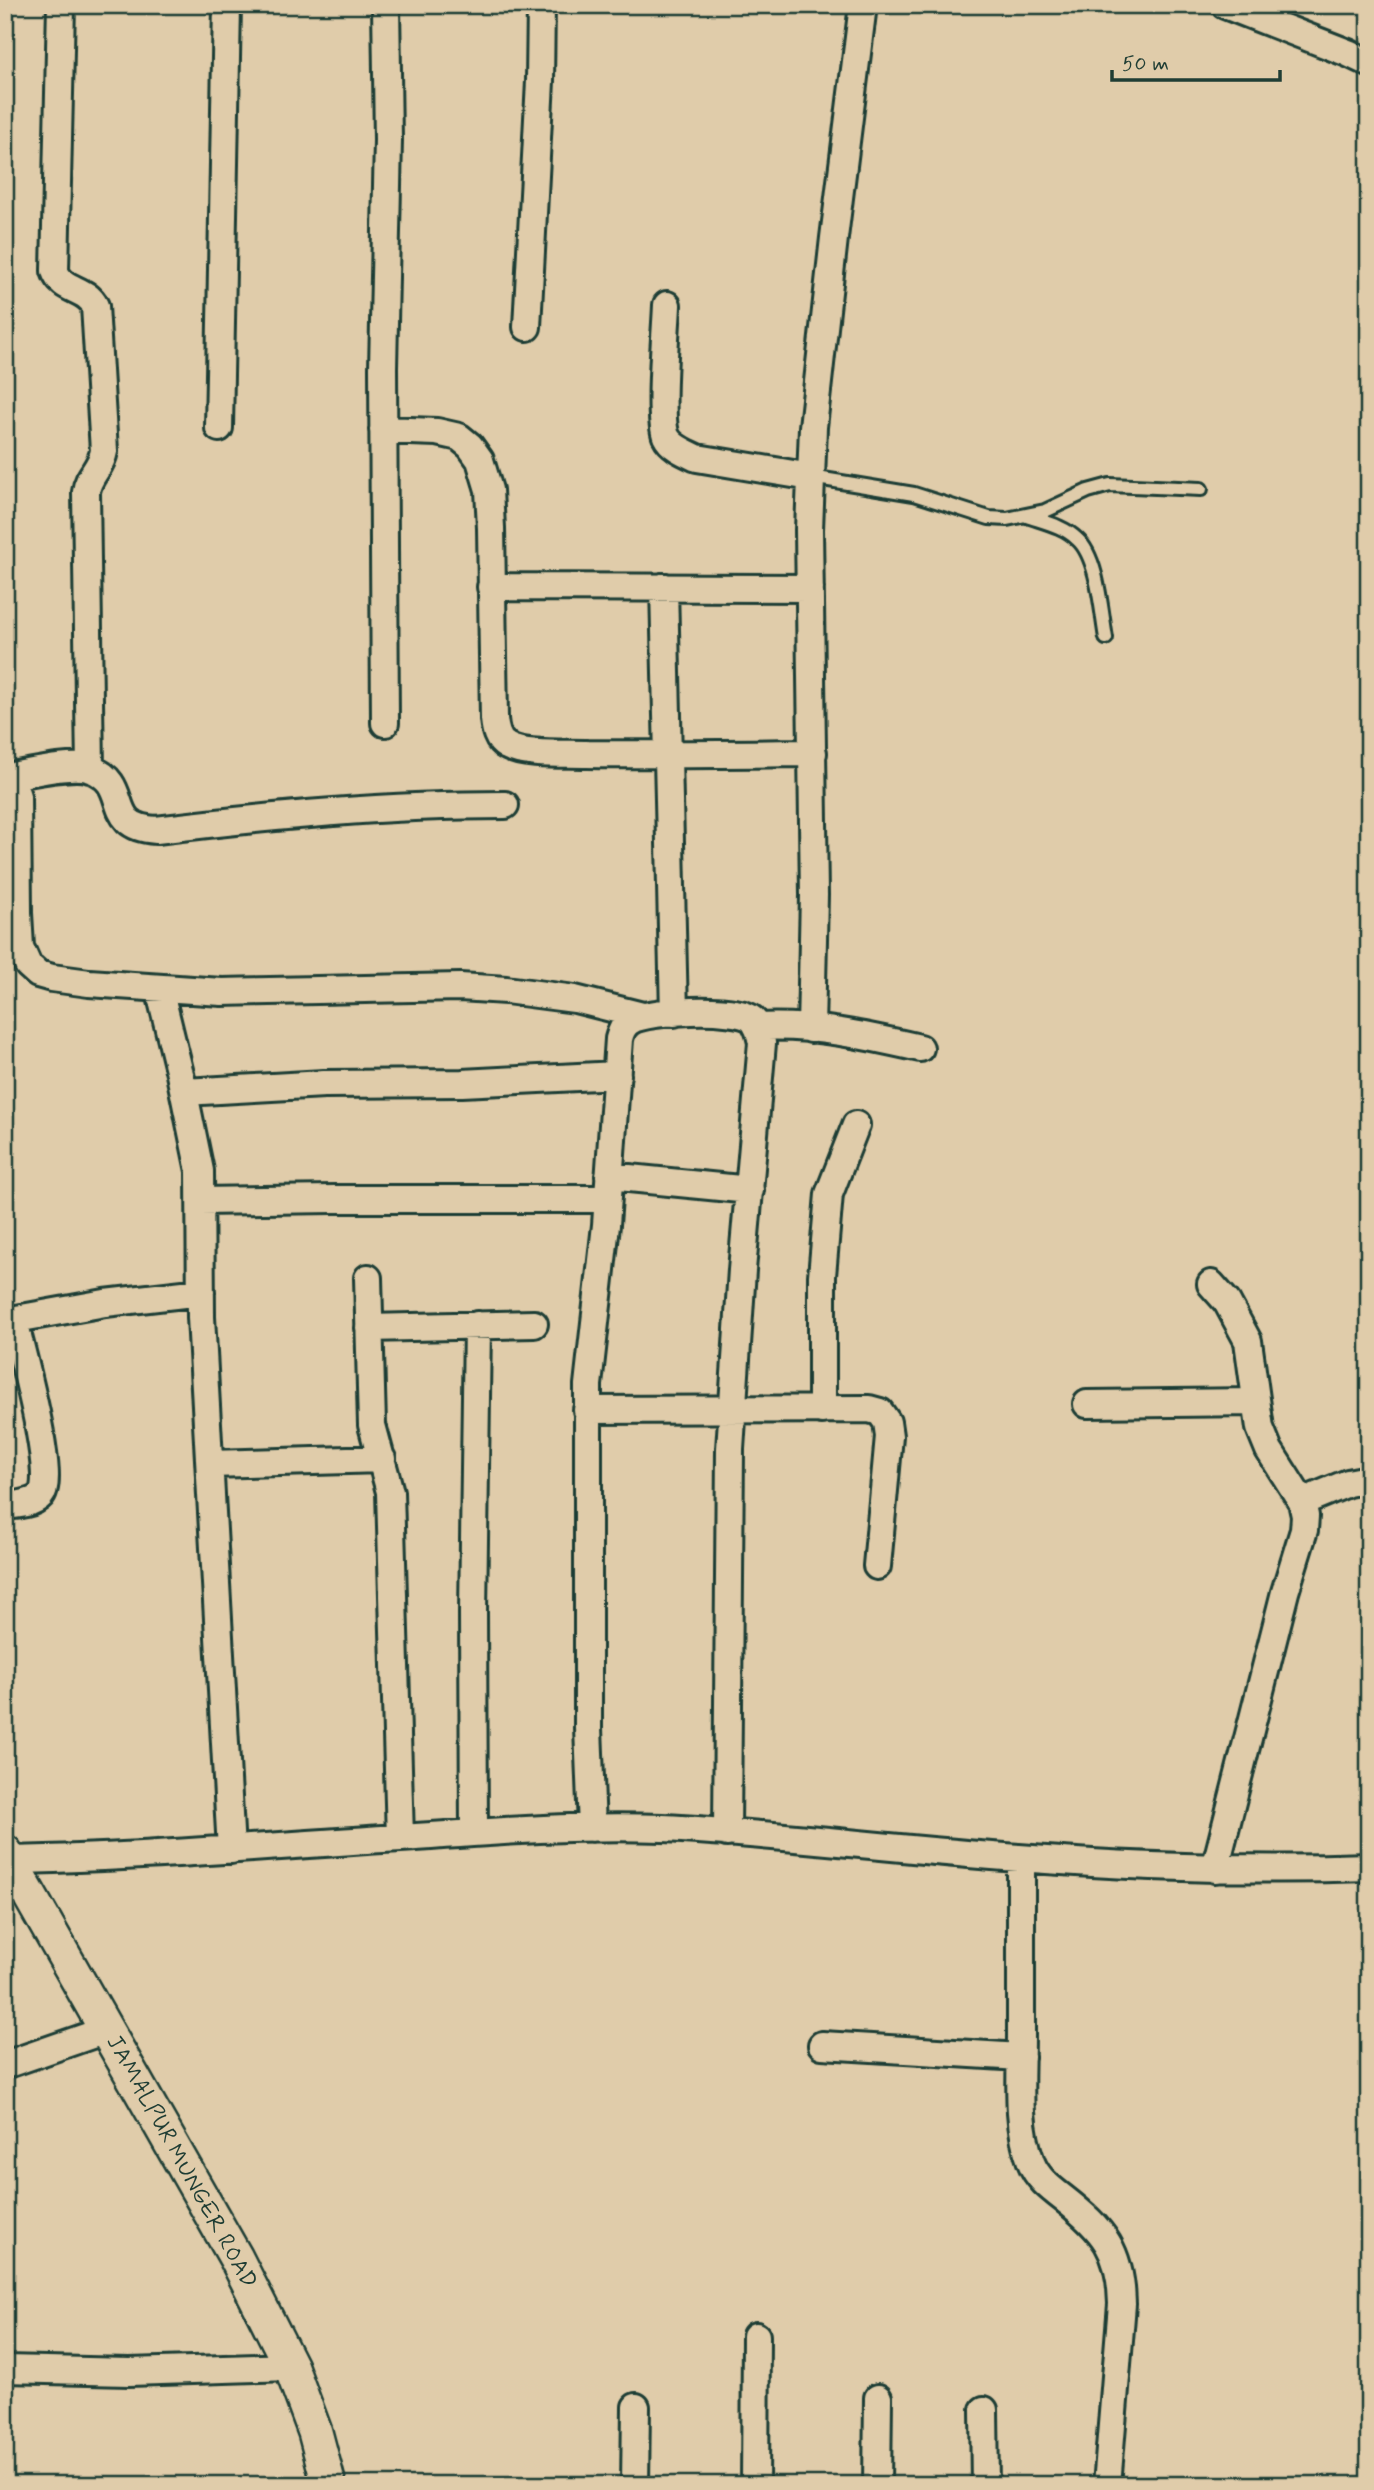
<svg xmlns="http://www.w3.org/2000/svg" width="1374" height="2490" viewBox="0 0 1374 2490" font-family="Mynerve,sans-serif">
  <rect width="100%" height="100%" fill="#e0ccaa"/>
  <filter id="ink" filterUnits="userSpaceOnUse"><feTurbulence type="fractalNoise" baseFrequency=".0143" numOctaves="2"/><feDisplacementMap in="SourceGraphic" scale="14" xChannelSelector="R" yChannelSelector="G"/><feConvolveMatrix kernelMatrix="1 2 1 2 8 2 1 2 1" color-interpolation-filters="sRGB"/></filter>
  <g filter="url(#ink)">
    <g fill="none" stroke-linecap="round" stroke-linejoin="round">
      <defs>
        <path id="service" d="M811 477 914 494 989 518 1007 519 1045 511 1088 491 1110 485 1201 489
          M1027 516C1044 522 1064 526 1077 539 1098 557 1101 611 1106 638"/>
        <path id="minor" d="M61 5 55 271C62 292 86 287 95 306L104 451C101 469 88 475 86 492L90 769
          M1225 5 1348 53 1369 63
          M667 305C666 331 658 416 666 436 671 447 686 453 697 458L811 477
          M527 327 540 81 541 5
          M219 428 227 5
          M383 430 437 432 459 437 470 446 480 460 489 490 491 528 494 719C495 729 497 741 507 746 525 756 566 753 587 754 662 755 737 754 813 753
          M491 587 810 588
          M664 587 674 1013
          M385 723 383 368 388 140 386 5
          M5 777C27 774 71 762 91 769 133 785 102 827 156 830 272 816 388 805 505 805
          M5 779 13 784 17 796 18 913 20 947 28 965 38 974 52 978 89 983 222 992 460 987 506 990 575 999 643 1016
          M159 988 180 1074 200 1171 201 1317 231 1850
          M759 1027C813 1024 867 1036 920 1048
          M811 1029 814 895 809 530 813 427 834 238 863 5
          M184 1092 324 1084 462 1083 617 1075
          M609 1176 750 1190
          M201 1201 334 1199H607
          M368 1278 372 1425 390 1492 400 1838
          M1211 1284 1227 1302 1248 1341 1260 1428 1269 1450 1302 1502 1305 1516 1304 1530 1285 1592 1215 1869
          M5 1321 105 1303 201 1292
          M369 1328 534 1324
          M1087 1404 1255 1402
          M587 1410 869 1409 880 1412 887 1422 889 1436 877 1566
          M822 1410V1276L829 1194 856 1125
          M210 1464 382 1459
          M1302 1502 1348 1483 1369 1479
          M5 1506C16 1505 33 1504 41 1495 57 1478 20 1347 14 1320
          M592 1828 588 1728V1385L606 1225 619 1039C621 1031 623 1026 630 1021 647 1010 736 1006 752 1019 759 1026 760 1034 762 1043L742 1270 730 1449 727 1833
          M474 1833 473 1613 477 1325
          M1021 1859C1021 1917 1021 1976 1021 2035 1021 2077 1016 2122 1031 2162 1037 2178 1050 2188 1063 2198 1104 2230 1121 2251 1122 2304L1107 2485
          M5 1860C143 1858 279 1845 416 1837 498 1831 581 1825 663 1828 782 1834 900 1850 1019 1858 1135 1867 1252 1871 1369 1867
          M822 2045 1021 2057
          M5 2065 106 2030
          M5 2369 129 2372 291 2367
          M984 2410 985 2485
          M635 2485 636 2407
          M755 2485 756 2336
          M877 2485 878 2398"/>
        <path id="tertiary" d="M5 1852 236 2258 291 2367 315 2432 329 2485"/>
      </defs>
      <use href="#service" stroke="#1f3d34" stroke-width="18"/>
      <use href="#minor" stroke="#1f3d34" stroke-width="32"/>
      <use href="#tertiary" stroke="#1f3d34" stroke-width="38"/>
      <use href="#service" stroke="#e0ccaa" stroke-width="12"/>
      <use href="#minor" stroke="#e0ccaa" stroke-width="26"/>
      <use href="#tertiary" stroke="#e0ccaa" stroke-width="33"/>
    </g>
  </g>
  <g text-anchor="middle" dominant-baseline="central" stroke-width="7" stroke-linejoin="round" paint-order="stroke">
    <g font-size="23" fill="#1f3d34" stroke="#e0ccaa">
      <text transform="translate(181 2162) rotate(61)">JAMALPUR MUNGER ROAD</text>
    </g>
  </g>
  <rect width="1374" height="2490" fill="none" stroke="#e0ccaa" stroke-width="28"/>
  <rect x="14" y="14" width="1346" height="2462" fill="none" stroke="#1f3d34" stroke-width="2.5" filter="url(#ink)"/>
  <path d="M1112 70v10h168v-10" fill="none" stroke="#1f3d34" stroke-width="3.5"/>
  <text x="1122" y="70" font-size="21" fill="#1f3d34" stroke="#e0ccaa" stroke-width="5" paint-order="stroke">50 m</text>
</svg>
